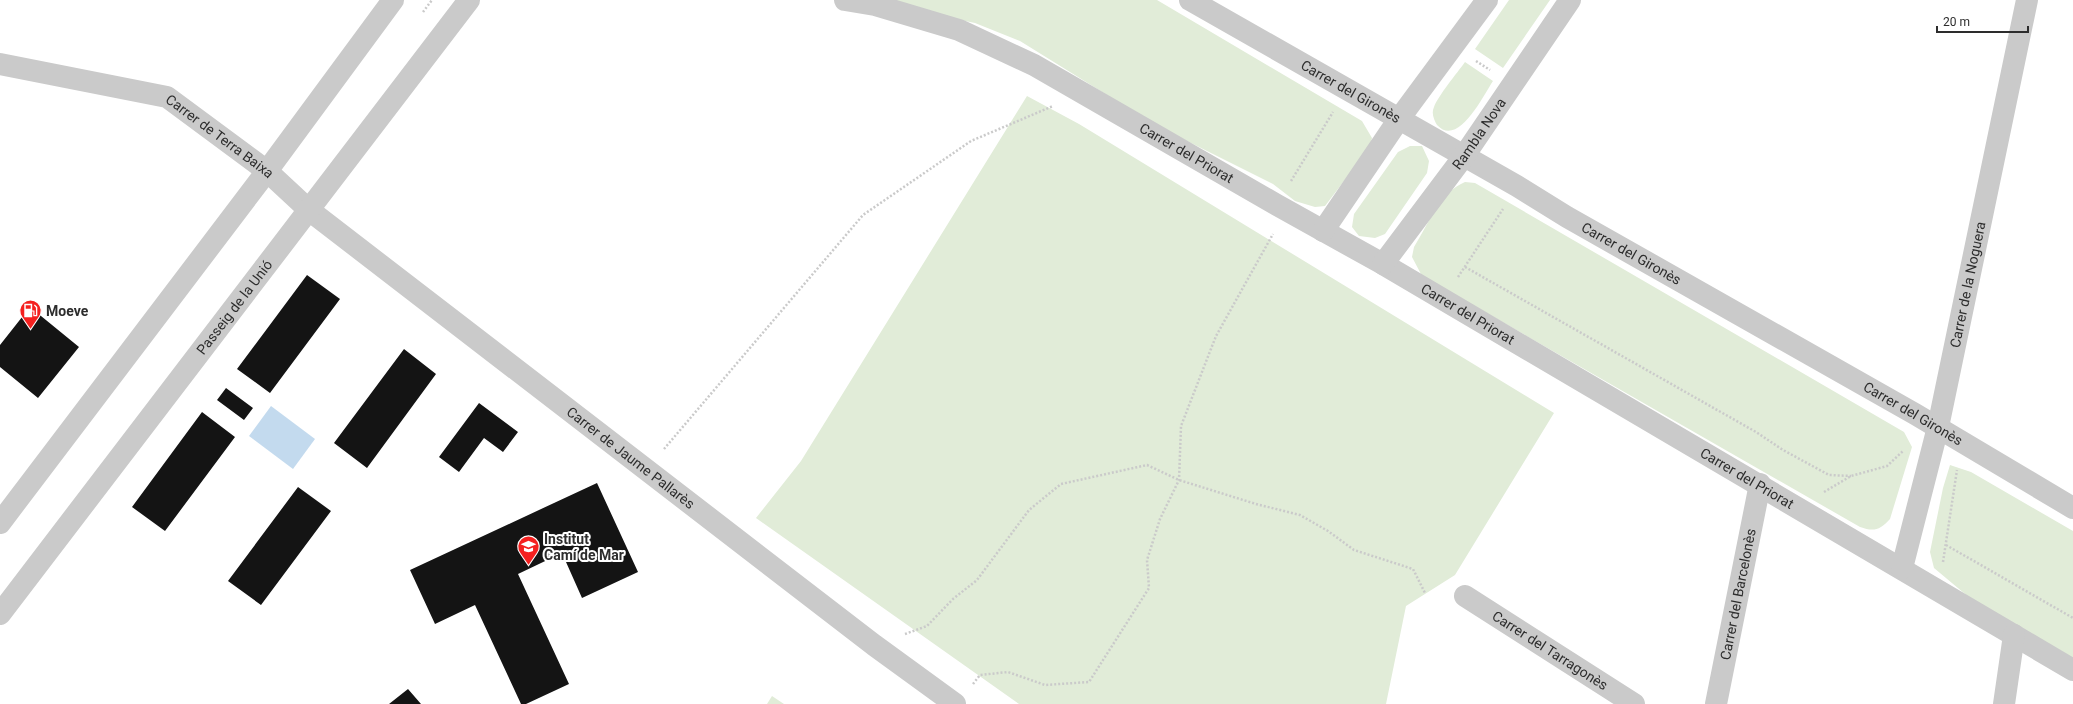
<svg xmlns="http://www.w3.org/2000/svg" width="2073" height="704" viewBox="0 0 2073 704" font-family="Roboto,sans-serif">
  <rect width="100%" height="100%" fill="#fff"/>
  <path fill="#e1ecd8" d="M863 0H1157L1362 121 1372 138 1369 148 1325 206 1315 207 1295 201 1273 184 1157 126 1020 41 975 23Z
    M1509 0H1550L1503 68 1475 49Z
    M1465 62 1493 81C1483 96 1458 148 1437 125 1434 120 1431 113 1434 107 1438 96 1457 73 1465 62Z
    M1027 96 1079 124 1554 413 1455 575 1406 606 1386 704H1019L756 518 801 461Z
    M1410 146H1422L1429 161 1427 173 1385 234 1375 238 1359 236 1352 227 1354 214 1398 152Z
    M1465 182 1475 183 1904 432 1912 447 1890 519C1880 530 1874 532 1860 527L1422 276 1412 257 1414 247C1428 225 1440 192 1465 182Z
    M1950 465 1971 472 2073 531V662L1989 614 1934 568 1930 552 1943 488Z
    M772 696 784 704H767Z"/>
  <path fill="#c3daee" d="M271 406 315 439 293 469 249 436Z"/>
  <path fill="#141414" d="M307 275 340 299 270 393 237 369Z
    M30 307 79 347 38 398 0 367V345Z
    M404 349 436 374 367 468 334 443Z
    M226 388 253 408 244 420 217 400Z
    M479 403 518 432 503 452 484 438 459 472 439 457Z
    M202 412 235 437 165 531 132 507Z
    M597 483 638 572 582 598 562 553 518 574 569 684 526 704H521L475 605 435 624 410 570Z
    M298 487 331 511 261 605 228 581Z
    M408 689 421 704H389Z"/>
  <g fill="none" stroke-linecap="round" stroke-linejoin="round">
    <path stroke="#cacaca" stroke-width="2.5" stroke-dasharray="2 2" stroke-linecap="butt" d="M423 12 432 0
      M1476 61 1490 70
      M1291 181 1333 112
      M1465 267 1756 432 1783 450 1829 475 1851 476
      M1458 277 1503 209
      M664 449 863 215 971 141 1053 106
      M1824 492 1851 476 1887 466 1903 451
      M1946 545 2073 618
      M1943 562 1957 470
      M905 634 927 626 953 599 977 580 1029 510 1061 484 1147 465 1179 480 1256 504 1300 515 1328 531 1354 550 1413 569 1425 593
      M973 684 980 675 1008 672 1045 685 1089 682 1149 588 1147 560 1160 519 1179 480 1181 426 1216 336 1273 234"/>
    <g stroke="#cacaca" stroke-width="22">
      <path id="s1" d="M845 0 875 5 959 30 1034 65 1277 205 1383 264 2073 670"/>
      <path id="s2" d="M1190 0 1517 186 1567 217 1915 414 2073 508"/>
      <path id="s3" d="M0 64 167 97 267 171 309 210 874 645 955 704"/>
      <path d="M1323 231 1399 119 1487 0"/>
      <path id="s4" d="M1383 264 1464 156 1570 0"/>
      <path d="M0 523 267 171 393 0"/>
      <path id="s5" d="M1902 568 1938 427 2027 0"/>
      <path id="s6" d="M1465 596 1634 704"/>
      <path id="s7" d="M0 614 469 0"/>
      <path id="s8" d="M1716 704 1760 484"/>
      <path d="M2004 704 2014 635"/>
    </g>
  </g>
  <defs>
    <symbol id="fuel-pin" viewBox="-11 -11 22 30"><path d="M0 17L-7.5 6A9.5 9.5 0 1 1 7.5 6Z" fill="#f4201f" stroke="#fff"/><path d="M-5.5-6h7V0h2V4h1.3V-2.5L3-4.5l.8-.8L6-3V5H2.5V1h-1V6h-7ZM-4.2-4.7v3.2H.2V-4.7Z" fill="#fff"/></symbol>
    <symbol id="school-pin" viewBox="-11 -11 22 30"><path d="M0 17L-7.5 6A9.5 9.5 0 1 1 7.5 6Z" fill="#f4201f" stroke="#fff"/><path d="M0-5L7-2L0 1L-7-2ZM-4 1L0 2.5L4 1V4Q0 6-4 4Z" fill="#fff"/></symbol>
  </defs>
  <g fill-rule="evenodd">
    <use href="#fuel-pin" x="18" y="298" width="25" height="34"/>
    <use href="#school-pin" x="516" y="534" width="25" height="34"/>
  </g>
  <g text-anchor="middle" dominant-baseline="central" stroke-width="4" stroke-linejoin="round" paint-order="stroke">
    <g font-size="14" fill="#2d2d2d" stroke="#fff">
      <text stroke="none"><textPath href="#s2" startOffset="185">Carrer del Gironès</textPath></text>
      <text stroke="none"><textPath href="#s4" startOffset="162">Rambla Nova</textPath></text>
      <text stroke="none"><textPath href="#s3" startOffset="236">Carrer de Terra Baixa</textPath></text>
      <text stroke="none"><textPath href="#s1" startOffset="377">Carrer del Priorat</textPath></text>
      <text stroke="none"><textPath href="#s2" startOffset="509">Carrer del Gironès</textPath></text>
      <text stroke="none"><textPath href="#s5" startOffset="291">Carrer de la Noguera</textPath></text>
      <text stroke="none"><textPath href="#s7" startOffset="386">Passeig de la Unió</textPath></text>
      <text stroke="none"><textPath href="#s1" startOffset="701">Carrer del Priorat</textPath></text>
      <text stroke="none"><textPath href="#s2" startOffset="833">Carrer del Gironès</textPath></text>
      <text stroke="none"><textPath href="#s3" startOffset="758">Carrer de Jaume Pallarès</textPath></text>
      <text stroke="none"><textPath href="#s1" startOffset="1025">Carrer del Priorat</textPath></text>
      <text stroke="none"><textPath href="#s8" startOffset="112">Carrer del Barcelonès</textPath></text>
      <text stroke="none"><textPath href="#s6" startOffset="101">Carrer del Tarragonès</textPath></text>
    </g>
    <g font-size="14" font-weight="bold" fill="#2d2d2d" stroke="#fff" text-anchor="start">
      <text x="46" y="311">Moeve</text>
      <text x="544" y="539">Institut<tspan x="544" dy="16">Camí de Mar</tspan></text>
    </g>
  </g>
  <path d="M1937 26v6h91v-6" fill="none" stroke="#2d2d2d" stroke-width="2"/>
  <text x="1943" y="26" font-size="12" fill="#2d2d2d" stroke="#ffffff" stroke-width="3" paint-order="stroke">20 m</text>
</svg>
